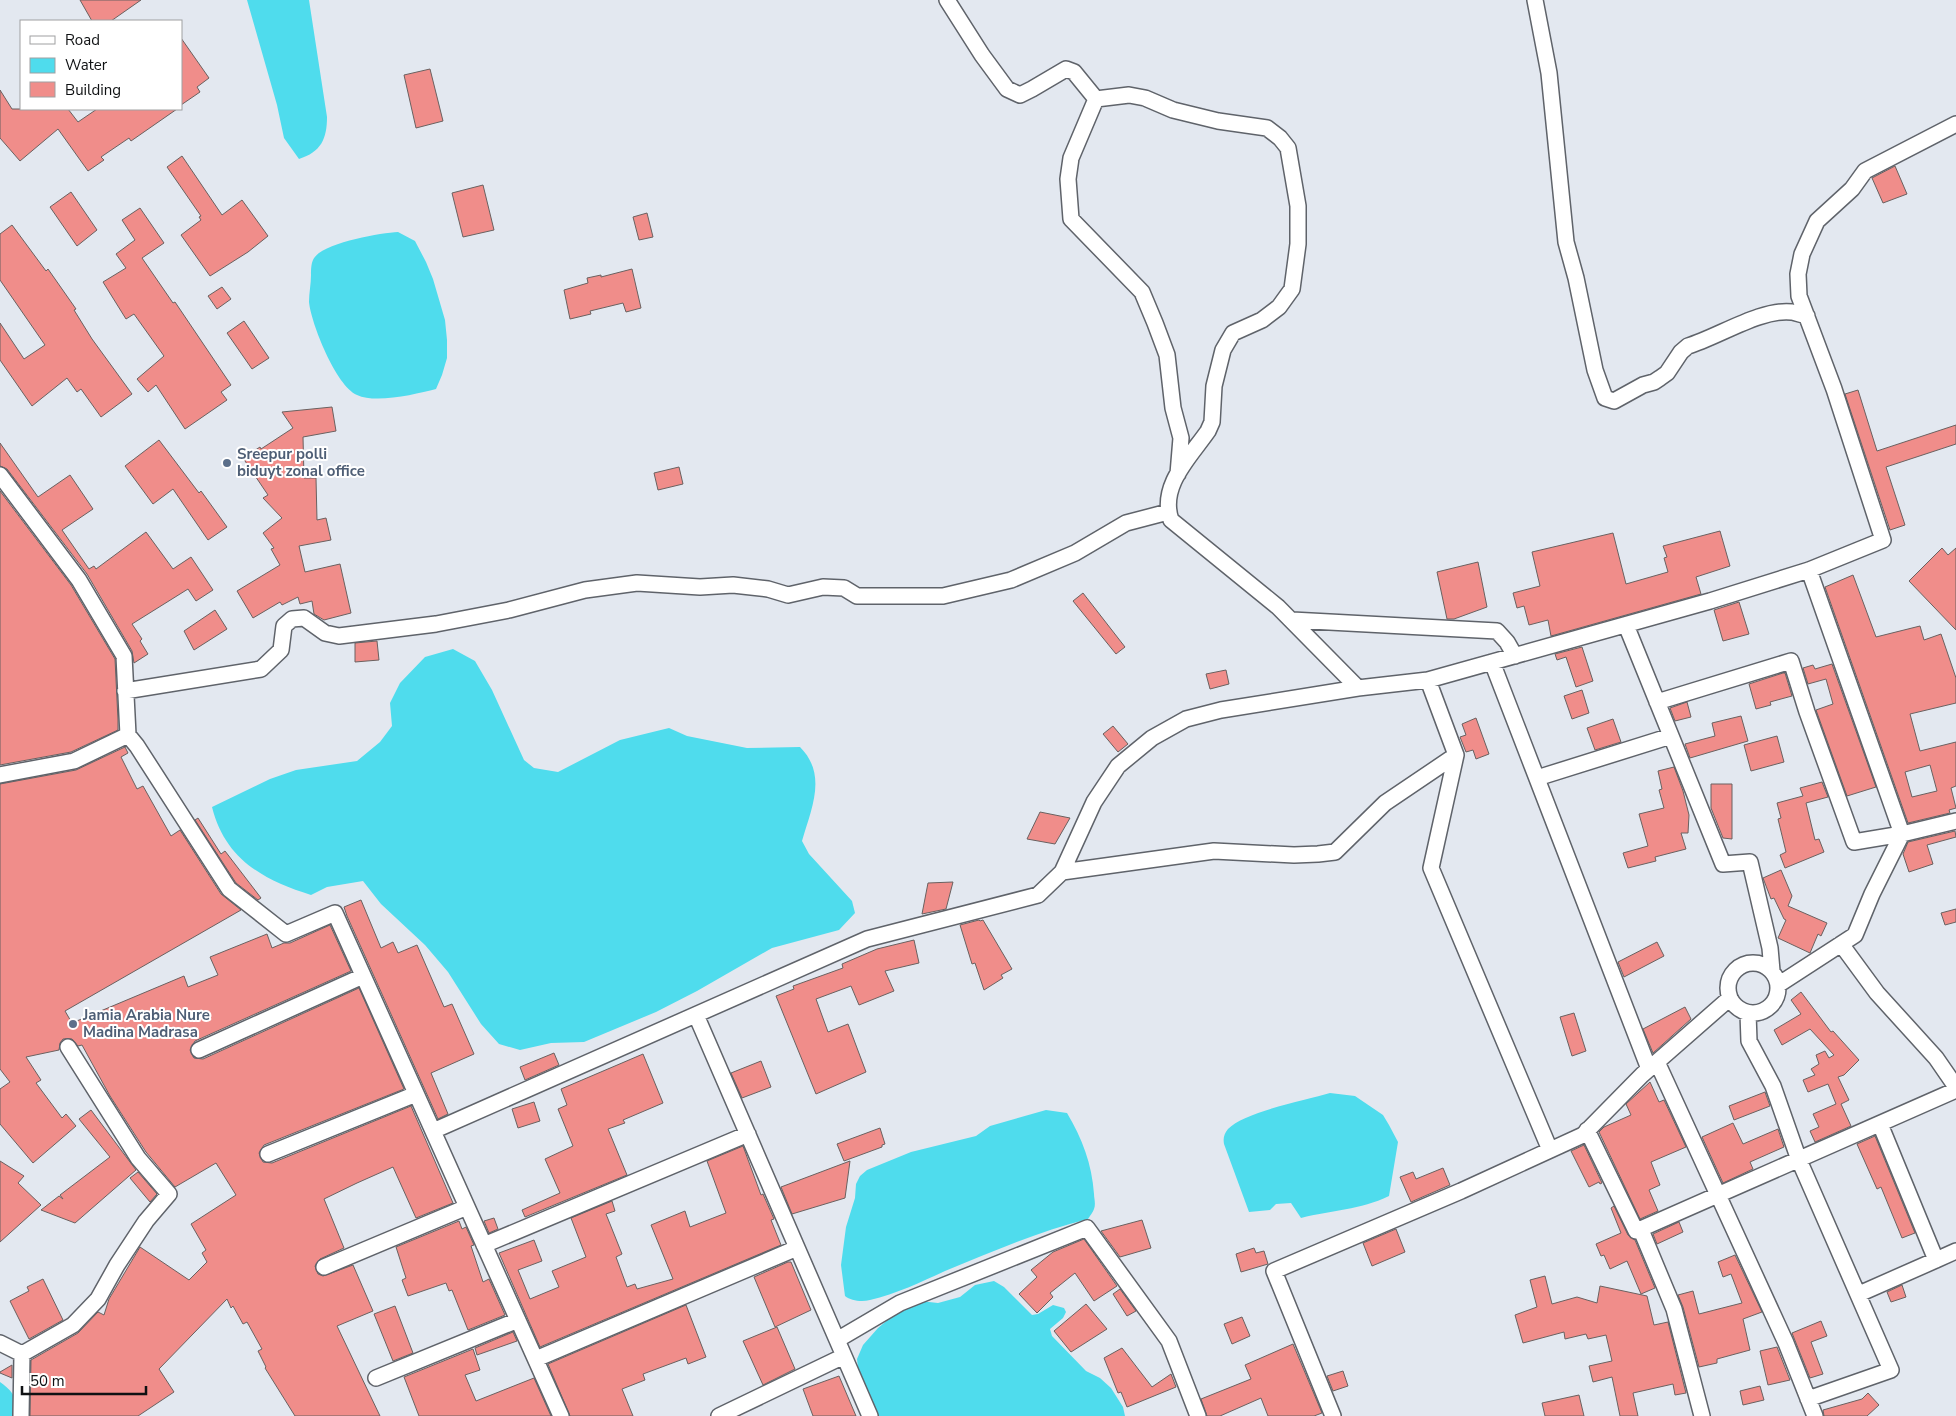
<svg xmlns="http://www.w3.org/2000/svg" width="1956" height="1416" viewBox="0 0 1956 1416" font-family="'Nunito Sans',sans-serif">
  <rect width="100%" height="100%" fill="#e3e8f0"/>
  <path fill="#4fdced" d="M247 0H309L327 117C327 139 321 152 299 159L284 138 277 105Z
    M398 232 415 241 426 262 433 279 445 320 447 340V358L442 375 436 389C416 394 376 404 357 395 336 386 311 323 309 302 309 293 311 284 311 275 311 271 311 264 313 260 320 243 380 233 398 232Z
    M453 649 475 661 492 690 524 760 534 768 558 772 620 740 669 728 687 736 747 748 800 747C828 775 811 809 802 841L809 854 852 901 855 913 839 930 772 948 697 991 656 1012 584 1042 551 1043 520 1050 499 1044 481 1024 448 972 425 945 381 904 363 881 327 887 311 895C263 880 225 859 212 807L270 779 296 770 357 761 380 742 392 726 390 703 400 683 425 657Z
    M1330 1093 1355 1096 1383 1115 1389 1125 1398 1142 1389 1196C1360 1210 1332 1210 1301 1218L1291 1203 1276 1204 1270 1210 1249 1212 1224 1144C1223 1138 1224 1134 1228 1129 1244 1112 1306 1100 1330 1093Z
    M1046 1110 1067 1113C1082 1138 1092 1164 1094 1194 1094 1198 1096 1204 1094 1209 1093 1212 1090 1216 1088 1219 1039 1231 992 1252 945 1271 921 1282 896 1294 870 1300 862 1302 851 1301 845 1296L841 1265 846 1227 855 1198 856 1184 860 1176 867 1170 911 1152 976 1136 990 1126Z
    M994 1281 1004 1287 1032 1315 1038 1314 1053 1305 1064 1308 1066 1312 1063 1318 1050 1329 1052 1336 1086 1371 1100 1378 1111 1388 1123 1407 1125 1416H875L858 1368 857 1359 863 1345 878 1328 902 1308 920 1301 938 1303 960 1297 975 1285Z
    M0 1382C14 1392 18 1399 14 1416H0Z"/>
  <path fill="#f08d8a" stroke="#6a6160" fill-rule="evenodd" d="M80 0H141L111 21H92Z
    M181 38 209 78 197 87 200 92 181 105Z
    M430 69 443 121 416 128 404 75Z
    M0 90 12 109H68L78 122 97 109H177L131 141 129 138 101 157 104 160 88 171 58 129 20 161 0 138Z
    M182 156 222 215 242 200 268 236 248 252 210 276 181 235 201 220 199 217 201 216 167 167Z
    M1895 166 1907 194 1883 203 1872 178Z
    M483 185 494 230 463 237 452 193Z
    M71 192 97 230 77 246 50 207Z
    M140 208 164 243 142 258 173 303 175 302 231 385 221 392 227 400 185 429 156 385 148 392 137 379 164 356 134 314 126 319 103 282 126 268 116 254 135 240 122 220Z
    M647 213 653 237 639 240 633 217Z
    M12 225 46 271 48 269 76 309 74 310 92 339 132 394 101 417 81 389 77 392 67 378 32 406 0 360V323L24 359 45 345 0 280V234Z
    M632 269 641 308 626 312 623 303 590 311 591 314 570 319 564 290 588 283 587 278 601 275V277Z
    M222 287 231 299 217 309 208 296Z
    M244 321 269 358 252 369 227 333Z
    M1858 390 1877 451 1956 425V444L1886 467 1905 525 1890 530 1845 394Z
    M332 407 336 431 303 437 304 478H316L317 520 326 518 331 540 299 546 305 572 340 564 351 613 324 620 314 614 312 601 300 604 298 597 282 605 280 602 253 618 237 591 280 565 271 549 274 548 263 533 282 518 263 498 268 495 243 458 260 447 261 449 293 428 282 412Z
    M159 440 199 493 201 491 227 527 208 540 173 489 153 504 125 466Z
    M0 443 38 497 70 475 93 509 62 530 89 569 94 566 96 569 146 532 173 569 191 557 213 590 196 601 188 589 132 624 142 639 140 641 148 654 134 663 132 651 87 574 7 469 0 466Z
    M679 467 683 484 658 490 654 473Z
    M0 491 71 585 115 659 118 720V730L71 752 0 765Z
    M1720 531 1730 566 1696 577 1701 594 1551 636 1548 620 1529 625 1524 606 1517 608 1513 593 1540 586 1532 552 1613 533 1626 584 1668 572 1664 558 1667 557 1663 546Z
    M1942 548 1948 555 1956 548V630L1909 581Z
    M1478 562 1487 607 1454 619H1447L1437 572Z
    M1853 575 1876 637 1920 626 1924 640 1941 634 1956 678V703L1910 714 1920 751 1956 742V786L1951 788 1956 808 1949 810 1950 813 1908 823 1825 587ZM1930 765 1937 791 1912 797 1905 772Z
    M1083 593 1125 647 1116 654 1073 601Z
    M1739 602 1749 634 1723 641 1714 610Z
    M215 610 227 629 194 650 184 631Z
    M377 641 379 660 355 662V643Z
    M1582 647 1593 681 1576 687 1566 657 1557 660 1555 654Z
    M1832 664 1876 787 1847 796 1816 710 1833 704 1826 679 1808 684 1803 668 1813 665 1815 669Z
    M1226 670 1229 684 1210 689 1206 674Z
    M1783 673H1785L1792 696 1770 702 1771 705 1756 709 1749 684Z
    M1582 690 1589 713 1572 719 1564 696Z
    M1687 702 1691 717 1675 721 1670 708Z
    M1741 716 1748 741 1690 758 1685 744 1715 736 1712 723Z
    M1476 718 1489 754 1476 759 1473 750 1466 752 1460 737 1466 735 1462 724Z
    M1613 719 1621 742 1595 750 1587 728Z
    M1113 726 1128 744 1118 752 1103 734Z
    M1777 736 1784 762 1751 771 1744 745Z
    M125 747 128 753 121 757 137 789 143 786 171 836 180 830 221 894 241 910 65 1011 72 1023 184 976 188 987 218 975 210 957 267 934 272 948 284 943H290L330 925 351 971 195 1041 190 1050 194 1058 203 1059 359 988 404 1089 264 1145 259 1153 263 1162 272 1163 411 1106 453 1203 416 1218 393 1167 357 1183 324 1199 344 1248 320 1259 315 1266 318 1274 323 1276 353 1265 373 1311 337 1326 380 1416H295L265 1368 266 1367 258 1351 262 1349 247 1322 243 1324 233 1306 231 1308 227 1299 159 1369 174 1392 138 1416H30L31 1360 78 1333 98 1312 104 1315 109 1299 140 1247 189 1280 207 1262 202 1253 206 1250 191 1224 236 1195 216 1163 175 1187 146 1152 110 1096 82 1045 78 1046 72 1039H63L60 1043 59 1050 26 1057 41 1080 36 1083 62 1118 66 1114 76 1126 33 1163 0 1124V1089L10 1082 0 1069V784L76 770Z
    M1674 767 1683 791 1689 815 1688 833H1681L1686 849 1655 857 1656 861 1628 868 1623 853 1648 846 1639 814 1664 808 1659 790 1662 789 1658 771Z
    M1822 782 1828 797 1806 803 1815 840 1819 839 1824 852 1785 868 1780 855 1786 852 1778 819 1781 818 1777 803 1803 796 1800 788Z
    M1711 784H1732V839L1723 838 1711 808Z
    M1040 812 1070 818 1055 844 1027 839Z
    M198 818 221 854 225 851 261 898 258 900 236 883 195 820Z
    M1955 831 1956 837 1927 845 1933 864 1909 872 1903 854 1908 842Z
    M1781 870 1792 896 1788 906 1827 923 1821 936 1818 934 1810 953 1778 938 1786 920 1784 919 1774 898 1771 899 1763 878Z
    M953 882 946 909 922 914 928 883Z
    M361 900 381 948 393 942 398 953 417 945 444 1007 452 1004 474 1054 431 1073 448 1114 438 1119 347 916 344 907Z
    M1956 909V922L1945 925 1941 913Z
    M979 920 980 921 983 920 1012 969 1001 975 1003 978 984 990 975 963 972 964 960 925Z
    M914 940 919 963 885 971 894 991 859 1005 851 986 816 999 828 1032 848 1024 866 1072 816 1094 776 996 794 989 793 986 843 968 842 964 877 949Z
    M1657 942 1664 956 1624 977 1618 962Z
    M1801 992 1831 1032 1833 1031 1859 1060 1844 1075 1838 1077 1849 1100 1841 1104 1851 1126 1815 1142 1810 1131 1819 1127 1813 1114 1836 1104 1828 1084 1808 1092 1803 1080 1815 1075 1811 1069 1819 1064 1816 1055 1825 1051 1829 1058 1834 1055 1810 1029 1782 1045 1774 1030 1801 1014 1791 1000Z
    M1685 1007 1691 1019 1653 1053 1643 1029Z
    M1574 1013 1586 1051 1572 1056 1560 1017Z
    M554 1053 559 1065 525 1080 520 1067Z
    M643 1054 663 1103 623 1120 625 1123 608 1129 627 1175 525 1217 522 1210 560 1193 545 1159 573 1146 558 1109 567 1105 561 1089Z
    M761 1061 771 1087 742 1098 731 1073Z
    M1650 1082 1659 1102 1664 1100 1686 1147 1651 1162 1660 1185 1649 1190 1658 1211 1640 1219 1599 1132 1604 1127 1631 1115 1626 1104Z
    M1765 1092 1770 1106 1734 1120 1729 1106Z
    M534 1102 540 1121 518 1128 512 1109Z
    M91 1110 136 1170 75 1223 41 1210 59 1196 63 1199 60 1195 110 1157 79 1119Z
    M1733 1123 1743 1144 1778 1129 1784 1147 1750 1162 1753 1169 1723 1183 1702 1137Z
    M880 1128 885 1144 882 1145V1147L844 1161 837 1144Z
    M1875 1136 1915 1233 1902 1238 1881 1187 1877 1189 1857 1144Z
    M1584 1145 1602 1183 1600 1184 1599 1182 1589 1187 1571 1151Z
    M743 1146 761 1195 763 1194 774 1219 771 1220 781 1245 540 1347 499 1253 534 1240 542 1261 518 1270 530 1299 559 1287 552 1271 586 1257 571 1218 612 1201 615 1211 606 1214 622 1254 616 1257 627 1287 635 1284 637 1289 673 1279 651 1225 685 1211 690 1227 726 1213 707 1161Z
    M0 1161 24 1176 18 1183 41 1205 0 1242Z
    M850 1161 845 1198 792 1214 781 1187Z
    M1443 1168 1450 1185 1411 1202 1400 1177 1413 1172 1416 1179Z
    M138 1172 157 1194 150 1202 130 1178Z
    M1614 1206 1628 1235 1635 1240 1655 1288 1641 1294 1627 1261 1610 1269 1604 1255 1601 1256 1596 1244 1621 1233 1611 1208Z
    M494 1218 498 1229 489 1233 484 1221Z
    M1142 1220 1151 1248 1120 1257 1101 1231Z
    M459 1221 462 1229 466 1227 474 1245 471 1246 483 1282 489 1279 505 1315 468 1330 452 1290 449 1291 446 1283 408 1296 402 1280 406 1278 396 1247Z
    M1679 1222 1683 1232 1657 1244 1653 1234Z
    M1396 1229 1405 1252 1372 1266 1363 1243Z
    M1084 1239 1117 1286 1094 1301 1075 1273 1050 1293 1053 1297 1037 1313 1019 1294 1037 1277 1031 1270 1053 1252Z
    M1254 1248 1256 1253 1264 1251 1268 1264 1241 1272 1236 1254Z
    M1735 1255 1762 1312 1743 1319 1750 1350 1717 1359V1363L1699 1367 1683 1307 1678 1295 1693 1291 1699 1314 1742 1303 1731 1274 1723 1277 1718 1262Z
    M788 1262H791L811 1310 775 1327 754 1277Z
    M1545 1276 1552 1304 1577 1297 1597 1303 1600 1286 1647 1296 1654 1325 1668 1322 1686 1393 1675 1395 1673 1384 1633 1393 1638 1416H1620L1612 1377 1593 1382 1589 1366 1612 1361 1606 1335 1588 1339 1586 1334 1565 1339 1564 1332 1523 1343 1515 1315 1537 1307 1530 1280Z
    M43 1279 63 1320 29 1339 10 1301 29 1291 27 1287Z
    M1902 1285 1906 1297 1891 1302 1887 1292Z
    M1120 1289 1136 1311 1127 1316 1113 1294Z
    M1086 1304 1107 1329 1071 1352 1054 1331Z
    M686 1305 706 1357 688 1364 686 1358 643 1374 645 1380 622 1389 633 1416H570L548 1364Z
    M395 1306 413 1353 393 1361 374 1314Z
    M1242 1317 1250 1336 1232 1344 1224 1324Z
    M1821 1321 1827 1336 1811 1342 1823 1374 1810 1378 1792 1333Z
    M777 1327 795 1369 763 1385 743 1341Z
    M513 1332 517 1341 477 1355 475 1348Z
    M1293 1344 1322 1413 1314 1416H1268L1261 1398 1220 1416H1207L1201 1399 1251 1379 1245 1365Z
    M1777 1347 1790 1380 1768 1385 1760 1351Z
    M1122 1348 1152 1387 1171 1374 1176 1387 1127 1407 1121 1392 1118 1393 1104 1358Z
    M473 1349 480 1370 465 1375 476 1401 534 1378 551 1416H419L404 1377Z
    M12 1365V1378L0 1373V1372Z
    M1343 1371 1348 1386 1333 1391 1327 1376Z
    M839 1376 856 1416H813L803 1389Z
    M1760 1386 1764 1400 1743 1405 1740 1391Z
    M1868 1393 1879 1405 1867 1416H1824L1823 1410 1862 1399Z
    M1579 1395 1584 1416H1545L1542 1403Z"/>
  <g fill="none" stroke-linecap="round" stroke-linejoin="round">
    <defs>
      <path id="minor" d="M947 0 982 55 1007 89 1020 95 1032 89 1066 69 1074 72 1096 99 1129 95 1145 98 1173 110 1218 121 1267 128 1280 138 1288 148 1298 206V244L1292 289 1279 307 1262 320 1233 333 1223 350 1214 386 1212 422 1208 431C1190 457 1159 486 1171 520L1278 607 1358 688 1428 680 1710 601 1809 570 1883 540 1834 389 1799 296 1798 274 1802 254 1817 221 1852 189 1865 171 1956 124
        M1535 0 1549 73 1566 242 1576 278 1595 370 1605 398 1614 401 1643 385 1654 382 1660 378 1667 373 1681 352 1688 346C1718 337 1762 308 1792 312 1797 313 1802 315 1807 316
        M1096 99 1071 158 1068 179 1071 219 1142 292 1155 323 1167 355 1173 408 1181 438 1178 474
        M0 475 79 580 124 656 128 735
        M1292 620 1497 631 1507 642 1515 656
        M1626 625 1723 864 1750 862 1770 948 1772 971
        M1492 662 1649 1069
        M1428 680 1456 755 1431 868 1550 1150
        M125 691 261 669 281 650 284 626 292 619 304 618 325 633 339 636 436 624 509 610 585 590 637 583 700 587 733 585 768 589 788 595 823 587 844 588 857 596H943L1011 580 1075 553 1126 523 1168 512
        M1657 702 1791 661 1807 712 1854 842 1902 834 1956 821
        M0 775 74 761 128 735 137 746 229 889 286 934 335 913 561 1416
        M1537 778 1671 736
        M1062 872 1214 851 1294 855 1318 854 1335 852 1385 803 1456 755
        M1841 944 1877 993 1936 1058 1956 1087
        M1728 988a25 25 0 1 1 50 0a25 25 0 1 1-50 0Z
        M1778 985 1855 935 1872 894 1902 834 1809 570
        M1748 1013 1749 1041 1773 1086 1799 1160 1891 1370 1808 1399
        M696 1015 844 1356
        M199 1050 363 976
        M1657 1062 1786 1343 1815 1416
        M1880 1124 1936 1260 1956 1251
        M1587 1130 1636 1231 1956 1090
        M433 1131 867 939 1038 895 1062 872 1094 802 1118 766 1152 738 1186 719 1221 710 1358 688
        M268 1154 416 1094
        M1641 1230 1674 1309 1702 1416
        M484 1245 748 1134
        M324 1267 467 1207
        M1859 1294 1936 1260
        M837 1340 900 1303 1087 1228 1169 1341 1198 1416
        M0 1343 22 1354
        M536 1359 797 1248
        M376 1378 518 1320
        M21 1416 22 1354 73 1325 98 1299 117 1265 146 1221 169 1194 138 1158 68 1047
        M719 1416 844 1356 870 1416
        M1333 1416 1274 1271 1461 1191 1583 1135 1642 1075 1730 998"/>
    </defs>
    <use href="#minor" stroke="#5f636a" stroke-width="18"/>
    <use href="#minor" stroke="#fff" stroke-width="15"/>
  </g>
  <g fill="#5c6f8a" stroke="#fff" stroke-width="2">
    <circle cx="227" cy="463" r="5"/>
    <circle cx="73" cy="1024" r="5"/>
  </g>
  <g text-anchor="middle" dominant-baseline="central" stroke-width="4" stroke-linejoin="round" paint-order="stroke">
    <g font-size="15" font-weight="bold" fill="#4e5e75" stroke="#fff" text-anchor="start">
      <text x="237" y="454">Sreepur polli<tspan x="237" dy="17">biduyt zonal office</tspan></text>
      <text x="83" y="1015">Jamia Arabia Nure<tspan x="83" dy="17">Madina Madrasa</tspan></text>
    </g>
  </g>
  <rect x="20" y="20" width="162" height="90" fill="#ffffff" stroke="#9fa0a1"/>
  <rect x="30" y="36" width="25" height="8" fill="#ffffff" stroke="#9fa0a1"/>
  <text x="65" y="45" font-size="15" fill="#0f1113">Road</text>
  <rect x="30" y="58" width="25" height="15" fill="#4fdced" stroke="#9fa0a1"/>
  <text x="65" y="70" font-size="15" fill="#0f1113">Water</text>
  <rect x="30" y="82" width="25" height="15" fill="#f08d8a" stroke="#9fa0a1"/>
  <text x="65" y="95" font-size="15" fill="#0f1113">Building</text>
  <path d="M22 1386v8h124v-8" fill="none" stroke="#0f1113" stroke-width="2.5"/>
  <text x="30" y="1386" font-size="15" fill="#0f1113" stroke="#ffffff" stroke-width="4" paint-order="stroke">50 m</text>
</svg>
